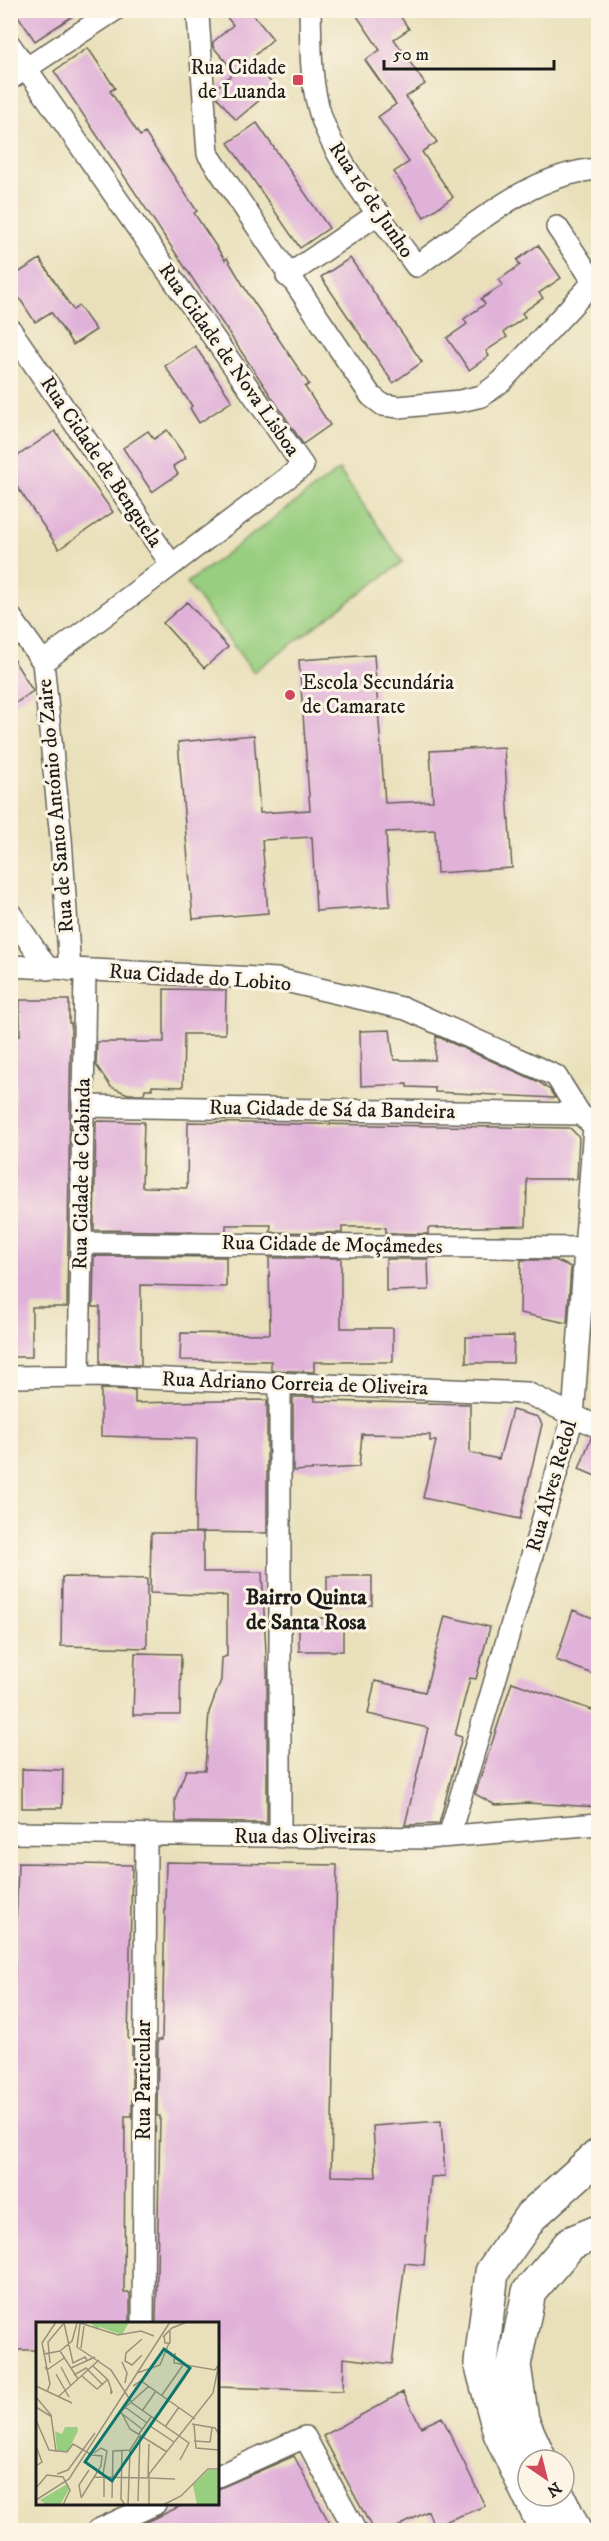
<svg xmlns="http://www.w3.org/2000/svg" width="609" height="2541" viewBox="0 0 609 2541" font-family="'IM FELL DW Pica',serif">
  <rect width="100%" height="100%" fill="#fcf5e5"/>
  <filter id="ink" filterUnits="userSpaceOnUse"><feTurbulence type="fractalNoise" baseFrequency=".0167" numOctaves="2"/><feDisplacementMap in="SourceGraphic" scale="12" xChannelSelector="R" yChannelSelector="G"/><feConvolveMatrix kernelMatrix="1 2 1 2 8 2 1 2 1" color-interpolation-filters="sRGB"/></filter>
  <filter id="wash" filterUnits="userSpaceOnUse"><feTurbulence type="fractalNoise" baseFrequency=".008" numOctaves="4" result="noise"/><feDisplacementMap in="SourceGraphic" scale="24" xChannelSelector="R" yChannelSelector="G"/><feGaussianBlur stdDeviation="1.35" result="paint"/><feColorMatrix in="noise" values="0 0 0 0 0 0 0 0 0 0 0 0 0 0 0 0 0 1.4 0 .05"/><feComposite in="paint" operator="in"/></filter>
  <g filter="url(#wash)">
    <rect width="100%" height="100%" fill="#e9e0bb"/>
    <path fill="#98ce7f" stroke="#5a754e" stroke-width="1.5" d="M339 470 403 562 253 672 187 583Z"/>
    <g id="blocks">
      <path fill="#e1b2d9" d="M14 10H82L35 41Z
        M221 10H249L273 39 251 59 275 87 236 120 217 97 216 88 235 72 213 47V42L233 25Z
        M353 10H396L409 29 394 39 425 84 406 97 437 142 422 152 453 197 424 217 394 172 409 162 378 117 396 104 365 60 380 50Z
        M88 48 115 88 110 91 140 136 145 133 197 211 194 213 225 260 227 258 249 295 309 384 305 387 330 425 303 444 54 71Z
        M257 123 329 228 300 248 228 143Z
        M538 245 561 278 539 293 543 298 522 313 525 317 504 332 507 337 486 351 489 356 469 370 447 338 467 324 464 319 485 304 481 299 503 285 499 280 520 265 517 260Z
        M350 258 422 362 393 383 321 277Z
        M40 259 73 310 79 306 96 330 73 345 51 312 35 322 10 284V278Z
        M195 346 232 401 199 423 190 408 192 406 165 366Z
        M167 430 186 458 173 466 178 474 152 492 123 448 148 431 154 439Z
        M55 431 113 512 59 549 10 476V461Z
        M187 602 228 647 204 668 163 623Z
        M10 654 33 691 10 707Z
        M374 655 385 803 433 801 430 751 504 747 512 868 437 873 435 830 386 832 390 906 316 911 312 837 262 840 268 913 193 919 178 742 254 735 260 813 310 810 299 660Z
        M164 989 226 990 225 1034H184L183 1087 152 1086V1089H145L144 1094H128L111 1087 96 1065 97 1042H164Z
        M20 1000H69V1023H71L67 1307H32V1357H10L16 1036H20Z
        M390 1030 394 1060H435L436 1036 537 1081 550 1090 555 1098 435 1092V1088L407 1087V1084L361 1086 360 1031Z
        M96 1121 144 1122 142 1187 187 1188 188 1122 570 1128 579 1137 577 1179H527L526 1226 428 1228V1234L386 1233V1228L381 1227H342V1233L270 1232 271 1225H226V1232L94 1230Z
        M94 1256 226 1257V1287L141 1285V1365L100 1364V1307H93Z
        M269 1258H341V1328H393V1362H314V1372L271 1370V1361L180 1360 181 1333 270 1334Z
        M386 1259H428L429 1290 386 1291Z
        M521 1260H555L571 1267 567 1323 520 1313Z
        M596 1276 598 1277V1331L592 1329Z
        M514 1336 513 1363H466V1337Z
        M101 1389 135 1390V1403L267 1400V1533L195 1532 197 1439 101 1436Z
        M293 1397H315V1401L470 1404V1453L499 1459 512 1410 538 1417 542 1424 520 1519 423 1498 436 1441H430V1435L362 1434 359 1467 293 1471Z
        M591 1438 598 1440V1477L579 1469Z
        M151 1533H203V1572H262L267 1673V1823L176 1822 175 1799 186 1770H205L209 1712 221 1680 222 1658 227 1656V1596L150 1593Z
        M327 1576H372V1605H327Z
        M62 1577 147 1579V1648L61 1646Z
        M573 1610 598 1620V1676L556 1660Z
        M445 1616 490 1627 476 1679 470 1678 455 1735 462 1737 439 1824 405 1825 428 1728 368 1714 375 1681 425 1692Z
        M299 1618H343V1651H299Z
        M135 1653 181 1654 180 1715H133Z
        M512 1682 598 1712V1807L527 1803 495 1805 475 1794Z
        M22 1769 63 1770 62 1808H22Z
        M166 1862 337 1865 331 2176 376 2177 373 2126 441 2121 445 2176 431 2177 424 2265 405 2263 392 2364 344 2358 343 2391 218 2387V2324H156L160 2116H157L158 2040H162Z
        M18 1863 132 1865 128 2039H132V2116H125L124 2293H130V2324H38V2350H10V2122Z
        M403 2392 421 2427 442 2417 485 2506 434 2526 428 2511 392 2530H373L323 2436Z
        M294 2456 333 2530H130L185 2504H218V2489Z"/>
    </g>
  </g>
  <g filter="url(#ink)">
    <use href="#blocks" fill-opacity="0" stroke="#646154" stroke-width="1.5"/>
    <g fill="none" stroke-linecap="round" stroke-linejoin="round">
      <defs>
        <path id="minor" d="M310 10C311 42 310 76 318 106 332 161 383 219 416 266 471 228 529 174 598 169
          M198 16 208 154 371 396 383 405 399 407 460 401 482 396 502 381 590 286V276L557 227
          M10 45 303 466 43 662
          M10 79 115 10
          M287 276 379 213
          M10 329 171 564
          M10 616 43 662 61 838 70 970
          M10 913 48 969
          M10 966 277 979 406 1009 556 1076 580 1114 598 1129
          M83 1106 580 1114
          M81 1243 584 1248
          M79 1376 85 971
          M10 1377 93 1376 527 1393 598 1427
          M280 1382V1837
          M10 1833 428 1838 598 1824
          M449 1836 573 1417 594 1126
          M143 2324 146 1837
          M218 2476 305 2437 355 2530
          M98 2530 155 2504"/>
        <path id="trunk" d="M540 2460 522 2420 514 2365 529 2292 571 2243 598 2232
          M528 2493 500 2433 481 2363 492 2272 531 2216 598 2156
          M530 2496 546 2530
          M558 2496 574 2530"/>
      </defs>
      <use href="#minor" stroke="#646154" stroke-width="24"/>
      <use href="#trunk" stroke="#646154" stroke-width="36"/>
      <use href="#minor" stroke="#fff" stroke-width="21"/>
      <use href="#trunk" stroke="#fff" stroke-width="33"/>
    </g>
  </g>
  <g fill="#d1495b" stroke="#fcf5e5" stroke-width="2">
    <rect x="292" y="74" width="12" height="12" rx="3"/>
    <circle cx="290" cy="695" r="6"/>
  </g>
  <g text-anchor="middle" dominant-baseline="central" stroke-width="6" stroke-linejoin="round" paint-order="stroke">
    <g font-size="21" fill="#1c1c1c" stroke="#fcf5e5" text-anchor="end">
      <text x="286" y="68">Rua Cidade<tspan x="286" dy="24">de Luanda</tspan></text>
      <text x="302" y="683" text-anchor="start">Escola Secundária<tspan x="302" dy="24">de Camarate</tspan></text>
    </g>
    <g font-size="21" fill="#1c1c1c" stroke="#fcf5e5">
      <text transform="translate(371 200) rotate(56)">Rua 16 de Junho</text>
      <text transform="translate(229 360) rotate(55)">Rua Cidade de Nova Lisboa</text>
      <text transform="translate(101 462) rotate(56)">Rua Cidade de Benguela</text>
      <text transform="translate(56 806) rotate(-95)">Rua de Santo António do Zaire</text>
      <text transform="translate(200 978) rotate(4)">Rua Cidade do Lobito</text>
      <text transform="translate(332 1110) rotate(1)">Rua Cidade de Sá da Bandeira</text>
      <text transform="translate(82 1174) rotate(-89)">Rua Cidade de Cabinda</text>
      <text transform="translate(332 1245) rotate(1)">Rua Cidade de Moçâmedes</text>
      <text transform="translate(295 1384) rotate(2)">Rua Adriano Correia de Oliveira</text>
      <text transform="translate(552 1486) rotate(-74)">Rua Alves Redol</text>
      <text x="305" y="1837">Rua das Oliveiras</text>
      <text transform="translate(144 2080) rotate(-90)">Rua Particular</text>
    </g>
    <g font-size="22" font-weight="bold" fill="#1c1c1c" stroke="#fcf5e5">
      <text x="306" y="1597">Bairro Quinta<tspan x="306" dy="25">de Santa Rosa</tspan></text>
    </g>
  </g>
  <g transform="translate(36 2322)">
    <rect width="183" height="183" fill="#e9e0bb"/>
    <path d="M54 0H89L92 2 86 13 64 5 61 8ZM173 148H183V183H161L157 163ZM31 162 33 167 24 183H10L4 178Z" fill="#98ce7f"/>
    <path d="M29 105H41L42 109 32 129H21L19 109 26 112Z" fill="#98ce7f"/>
    <path fill="none" stroke="#97927b" stroke-width="1.5" d="M41 0 82 13 105 9 118 14M28 1 37 41 49 35 51 38M44 2 41 25 75 48 96 81 153 121 144 138M128 14 129 21H134V9M127 15 136 6 151 0M45 26 48 4M8 28V32L24 29M24 29 36 19 41 1M24 29 42 57M139 31 138 41 179 48 183 42M106 33 96 43 89 39 90 31 106 17M86 40 91 51 89 61M14 41 12 20 28 1M57 44 72 58 76 70 75 72V67M9 45 11 48 28 36M25 45 35 64M35 46 59 35M101 51 124 43 133 21M20 52 33 75M38 53 50 46 67 63M46 54 61 67 71 58M0 64 36 81M97 64 105 59 159 97M11 70 14 62 6 21 20 0M126 73 147 43M0 75 15 93 20 130M22 75 63 38M0 85 16 95M89 85 111 101M84 88 94 107 131 130M106 89 120 69M84 90 113 64M85 91 106 107M119 97 149 55M0 98 13 128 31 130 37 122 56 133 66 134 65 144 45 176M156 102 179 106 183 112M158 103 160 126 183 128M129 105 143 85M102 113 115 95M106 116 114 104 138 120M158 119 174 120 176 106M0 124 6 140 0 144M86 128 85 177 89 183M58 131 65 126 71 129 67 152M21 152 32 148 59 111M58 155 112 156 113 122M112 156 139 157M0 166 11 153 27 155 34 168 27 183M45 175 43 163 53 148M68 175V155M76 176 77 129 94 128M0 178 33 157 134 0M102 179 104 114M92 183 94 128 103 114M113 183V152L177 71 183 41M127 183 145 174 172 147H183"/>
    <path fill="#0f766e" fill-opacity="0.15" stroke="#0f766e" stroke-width="3" d="M128 27 154 46 76 159 49 140Z"/>
    <rect width="183" height="183" fill="none" stroke="#1c1c1c" stroke-width="3"/>
  </g>
  <rect width="609" height="2541" fill="none" stroke="#fcf5e5" stroke-width="36"/>
  <g transform="translate(546 2478) rotate(145)"><circle r="28" fill="#fcf5e5" stroke="#a29e95" stroke-width="1.5"/>
  <path d="M0-4.5L10 22L0 15L-10 22Z" fill="#d1495b"/>
  <text y="-9" font-size="16" font-weight="bold" text-anchor="middle" fill="#1c1c1c">N</text>
  </g>
  <path d="M384 60v9h170v-9" fill="none" stroke="#1c1c1c" stroke-width="3"/>
  <text x="393" y="60" font-size="18" fill="#1c1c1c" stroke="#fcf5e5" stroke-width="4.5" paint-order="stroke">50 m</text>
</svg>
